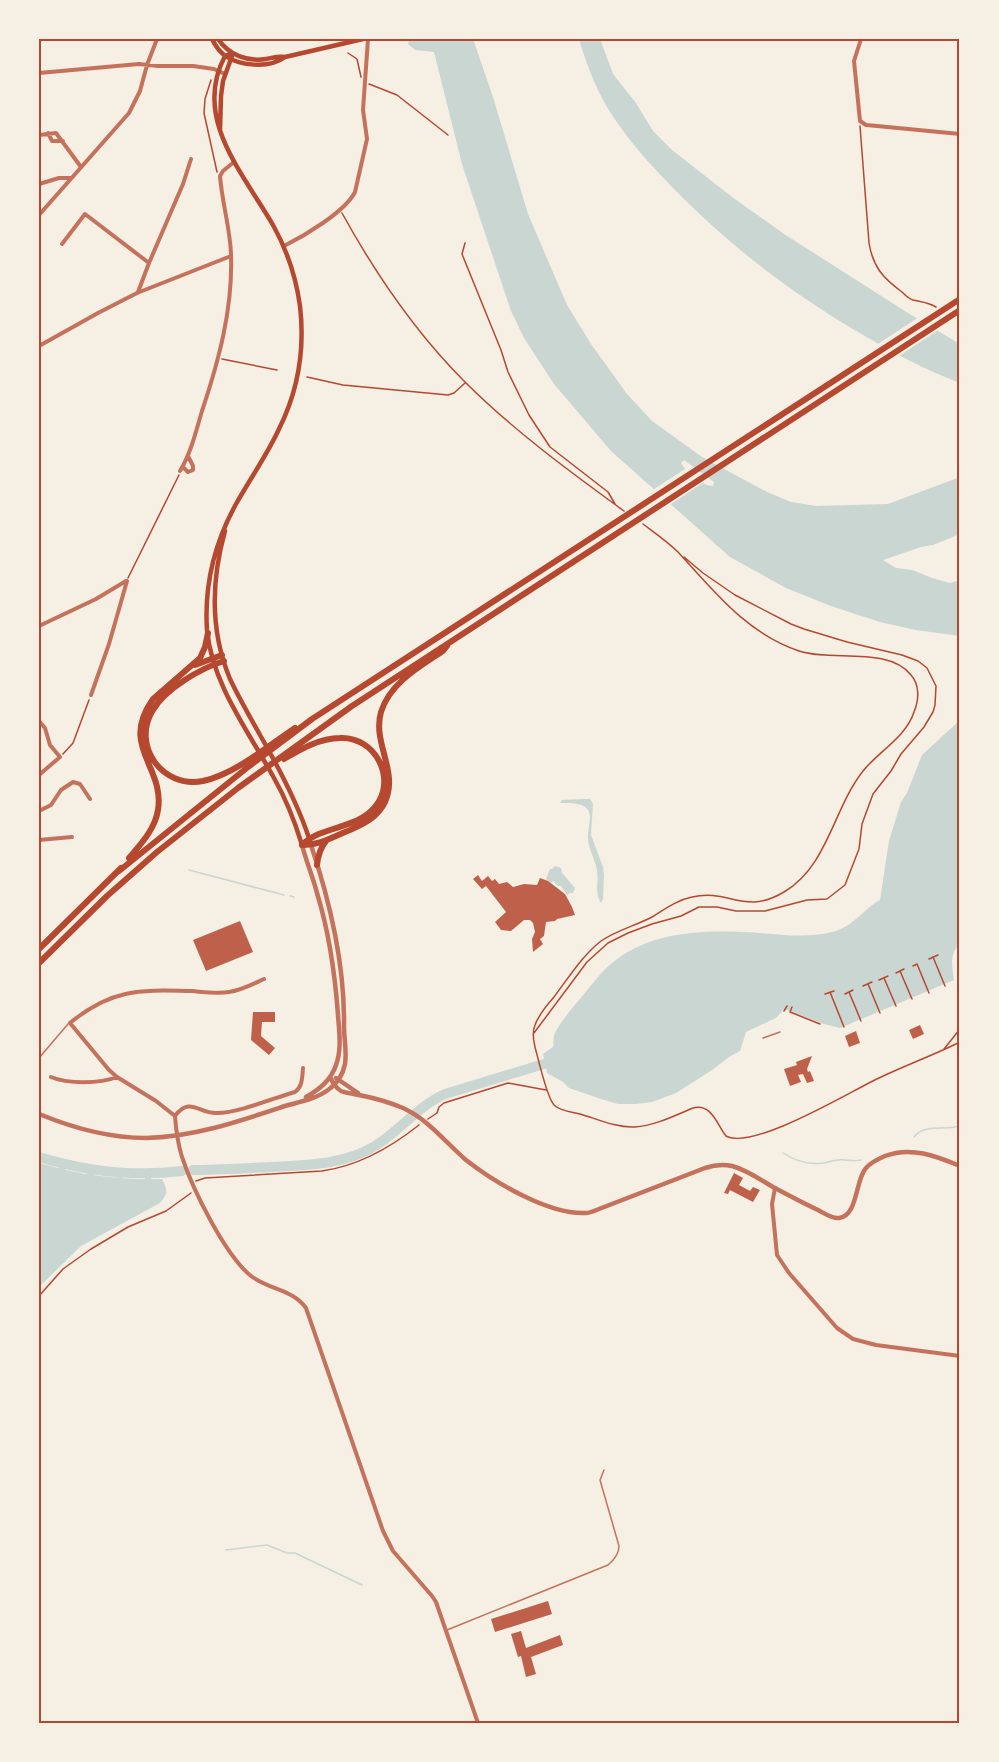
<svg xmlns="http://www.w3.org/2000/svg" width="999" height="1762" viewBox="0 0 999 1762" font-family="Signika,sans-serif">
  <rect width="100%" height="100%" fill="#f6efe4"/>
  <path fill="#c9d6d2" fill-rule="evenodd" d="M429 39H473L493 97 528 214 567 305 591 344 627 394 652 421 702 457 767 492 791 502 816 506 888 504 960 477V534L933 545 921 547 883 560 896 568 912 570 932 578 950 583 960 580V636L916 630 880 622 831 606 786 588 730 557 611 451 554 384 524 338 511 311 462 164 434 52 415 50 408 44 409 41ZM684 460 714 482 713 486C703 486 686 472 681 463Z
    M579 39H600L613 74 636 103 653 131 672 150 732 197 784 234 908 313 960 344V383C923 369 892 352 858 332 795 295 738 252 685 200 660 175 634 148 614 118 598 95 587 66 579 39Z
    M960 720V944C949 954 952 966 954 980L840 1028 824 1024 784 1009 776 1018 746 1032 740 1051 729 1057 712 1070 676 1093 652 1102 636 1104H618L601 1099 569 1088 563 1082 547 1073 543 1054 553 1047C554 1042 553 1037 555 1033 562 1019 575 1005 585 993 595 981 603 969 616 960 657 929 712 930 760 933 785 935 808 938 832 932 854 927 863 909 880 900L889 841 901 802 907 793 922 755Z
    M582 799H590L593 804 591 835 603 867 604 875 603 899 601 903C594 893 599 883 597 871 596 860 587 847 588 835 588 829 590 823 590 817 590 802 571 803 560 803L562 800Z
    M555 866 561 868 562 873 575 888 573 893H570L567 895 561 886H558L553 881 551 883 546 879 550 869H552Z
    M39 1163C79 1175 120 1180 162 1179 168 1190 168 1194 160 1203L81 1246 39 1287Z"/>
  <path fill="#f6efe4" d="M919 317 940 329 896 358 875 346Z
    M688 467 706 481 668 506 651 491Z"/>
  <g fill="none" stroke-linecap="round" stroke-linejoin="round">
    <path stroke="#c9d6d2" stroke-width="1.5" d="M189 870 284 895
      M290 896 294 897
      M914 1137C925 1123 943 1131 960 1126
      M783 1153C795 1161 809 1165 824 1163 829 1162 833 1160 838 1160 846 1159 853 1162 861 1160
      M226 1550 267 1545 287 1553H295L362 1585"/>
    <path stroke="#c9d6d2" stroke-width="6" d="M62 1170 63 1164
      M90 1175 92 1170
      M119 1178 120 1173
      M148 1179V1174"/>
    <path stroke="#c9d6d2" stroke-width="10" d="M39 1157C85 1171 134 1177 182 1171
      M193 1170C220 1170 246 1168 272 1167 307 1165 344 1165 375 1146 400 1131 418 1106 445 1094L557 1060"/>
  </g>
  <path fill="#bf614a" d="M478 875 482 881 488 876 492 881 495 879 499 884 507 882 513 887 524 884 537 885 540 878 548 881 565 894 572 907 575 915 557 919 555 921 546 922 544 936 540 939 543 944 533 952 532 939 535 932 533 923 530 920H524L511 931 501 930 495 922 506 912 486 886 482 889 473 879Z
    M240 921 253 952 206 971 193 940Z
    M253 1012H275V1022H262L261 1036 275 1048 269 1055 251 1040Z
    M920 1025 924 1034 913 1039 909 1030Z
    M856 1031 860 1043 849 1047 845 1036Z
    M812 1056 807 1069 808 1072 810 1071 814 1081 807 1083 803 1074 798 1075 801 1082 790 1086 784 1069 797 1065 796 1062Z
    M734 1173 743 1178 739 1185 750 1191 753 1187 760 1190 753 1202 730 1190 728 1194 724 1193Z
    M548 1601 552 1614 495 1632 491 1619Z
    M521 1631 526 1648 560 1635 563 1645 531 1657 536 1674 526 1677 521 1656 518 1657 511 1634Z"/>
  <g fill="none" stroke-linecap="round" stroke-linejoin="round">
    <path stroke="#b5482f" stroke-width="1.5" d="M348 53 357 59 361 77
      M211 80 205 99 204 113 217 172
      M369 84 397 95 448 135
      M860 126 869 243C873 267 883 278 902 292 905 295 909 299 913 300 922 302 928 302 936 307
      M342 213C375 273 416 333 465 382 513 430 569 471 624 511
      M465 243 462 254 464 259 501 350 508 372 529 415 550 447 608 492 615 504
      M222 359 277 370
      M307 377 343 385 448 395 454 393 465 383
      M643 524C655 533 668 542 678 552 714 591 746 633 799 651 832 662 888 646 911 675 920 685 919 700 914 712 906 737 879 751 863 771 833 809 828 866 784 892 744 916 729 888 692 897 677 900 665 909 652 917 635 926 617 930 601 941 582 956 569 977 554 997 547 1005 539 1014 535 1025 532 1032 533 1039 535 1047 538 1058 547 1098 554 1105 560 1111 572 1112 580 1114 597 1119 617 1128 635 1127 654 1126 676 1115 693 1108 712 1103 717 1125 726 1136 753 1151 851 1091 879 1078 906 1065 934 1055 960 1042
      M128 578 179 475
      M63 754 73 743 89 700
      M933 957 945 986
      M929 959 938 955
      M913 966 917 964 929 993
      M900 971 912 999
      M896 973 904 969
      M884 978 896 1006
      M879 980 888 976
      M868 984 880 1013
      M863 986 872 982
      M830 992 844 1027
      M849 992 861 1021
      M825 994 834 991
      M845 994 853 990
      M792 1007 790 1012 820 1024
      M784 1011 787 1006
      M534 1033 587 962 608 943 628 933 652 924 681 916 699 907H717L736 911H765L807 900 827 899 845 885 859 849 862 824 873 794 891 771 901 754 924 727 933 712 935 705 936 686 927 668 918 661 902 655 847 642 804 629 791 624 735 595 703 573 684 557
      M944 1049 960 1029
      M428 1119 437 1113 439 1107 444 1103 508 1083 546 1090
      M196 1181 205 1178 322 1171C358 1166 390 1148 419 1125
      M39 1296 63 1269 91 1249 128 1227 166 1211 191 1193"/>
    <path stroke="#c5725c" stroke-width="1.5" d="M763 1038 780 1032
      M39 1058 68 1024
      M447 1630 608 1565C614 1560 619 1554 619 1546L600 1480 604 1470"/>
    <path stroke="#c5725c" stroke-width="4" d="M861 39 854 61 860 121 866 125 877 126 960 134
      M39 73 139 64 158 66H193L214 69 225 74
      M48 133 52 141H63
      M39 135 56 133 81 167
      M39 184 59 178H71
      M39 215 129 113 140 91 147 65 157 39
      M62 244 85 214 149 263
      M284 246C304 236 345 212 355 192L367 139 363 110 368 39
      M138 292 149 263 183 184 191 159
      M39 346 98 313 137 293 231 256
      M183 467 188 472 193 470V466L188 456
      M180 471C191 453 196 431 202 411 219 360 233 308 231 254 230 228 222 202 220 176L223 171 234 162
      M39 626 96 599 126 581
      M91 695 109 644 127 581
      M39 721 45 728 50 745 60 757 39 775
      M39 811 51 805 61 790 73 782 80 784 90 799
      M39 840 72 837
      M264 979C253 984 242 990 229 992 217 994 204 992 192 991 141 990 112 988 70 1023L109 1070 117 1077 156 1101 175 1116C176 1130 178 1144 182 1157 193 1190 225 1255 251 1276 270 1290 292 1289 306 1308L383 1531 393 1551 432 1596 436 1602 478 1723
      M51 1077C67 1084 100 1084 117 1077
      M175 1116C190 1096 199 1114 217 1113 238 1113 274 1098 295 1092 303 1086 302 1077 303 1068
      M775 1188 772 1204 777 1255 789 1273 837 1328 853 1339 876 1345 960 1356"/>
    <path stroke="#c5725c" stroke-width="4.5" d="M302 845C306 861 313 877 317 893 329 932 335 974 338 1015 339 1031 342 1049 336 1065 331 1080 320 1089 306 1097
      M330 1077C333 1083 335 1087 341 1091 346 1093 353 1094 359 1095 374 1098 389 1102 403 1108 429 1120 445 1142 466 1160 494 1182 549 1215 586 1213 590 1213 594 1211 599 1209L705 1168C714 1165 723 1164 732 1166 747 1170 761 1180 773 1187 788 1195 803 1203 818 1210 824 1213 832 1219 839 1218 858 1216 855 1180 866 1168 871 1162 878 1159 885 1156 911 1146 936 1156 960 1166
      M336 1078 358 1093
      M39 1114C73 1128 108 1138 146 1138 194 1137 240 1121 285 1106 299 1102 316 1099 328 1090 337 1084 343 1074 345 1064 347 1051 344 1039 344 1027 345 965 330 901 310 842"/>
    <path stroke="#b5482f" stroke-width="4.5" d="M212 39C215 45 218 50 224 55 239 66 269 69 285 57
      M218 39C229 55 247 62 266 59 272 58 278 56 285 57L363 39
      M232 53 225 56C192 118 243 173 273 225 287 250 296 277 300 306 305 349 298 391 279 429 267 455 250 479 236 504 214 544 204 585 207 630 212 684 249 732 274 778 286 799 295 822 302 845
      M220 130 221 96 223 81 232 56
      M225 531C211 581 210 631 230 679 239 698 250 717 260 735 279 768 297 802 309 838"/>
    <path stroke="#b5482f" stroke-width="6" d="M224 661C201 668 165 689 153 710 131 745 162 789 203 781 235 774 268 746 295 728
      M195 665 222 655
      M284 759C301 749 320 738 340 738 375 736 398 779 375 807 356 830 322 825 302 845
      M302 845C319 846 334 836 350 830 364 824 378 817 385 802 399 771 372 743 381 712 390 683 419 667 443 651L447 646
      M129 858C141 844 155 829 158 810 165 766 119 747 153 699L200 658 205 647 208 633
      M317 865C318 856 320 848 326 841
      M119 871 248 767 312 719 960 299
      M39 949 121 868
      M39 963 107 896 157 852 238 788 352 706 960 310"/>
  </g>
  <rect width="999" height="1762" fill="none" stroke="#f6efe4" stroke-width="81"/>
  <rect x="40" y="40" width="918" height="1682" fill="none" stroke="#b5482f" stroke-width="2"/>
</svg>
